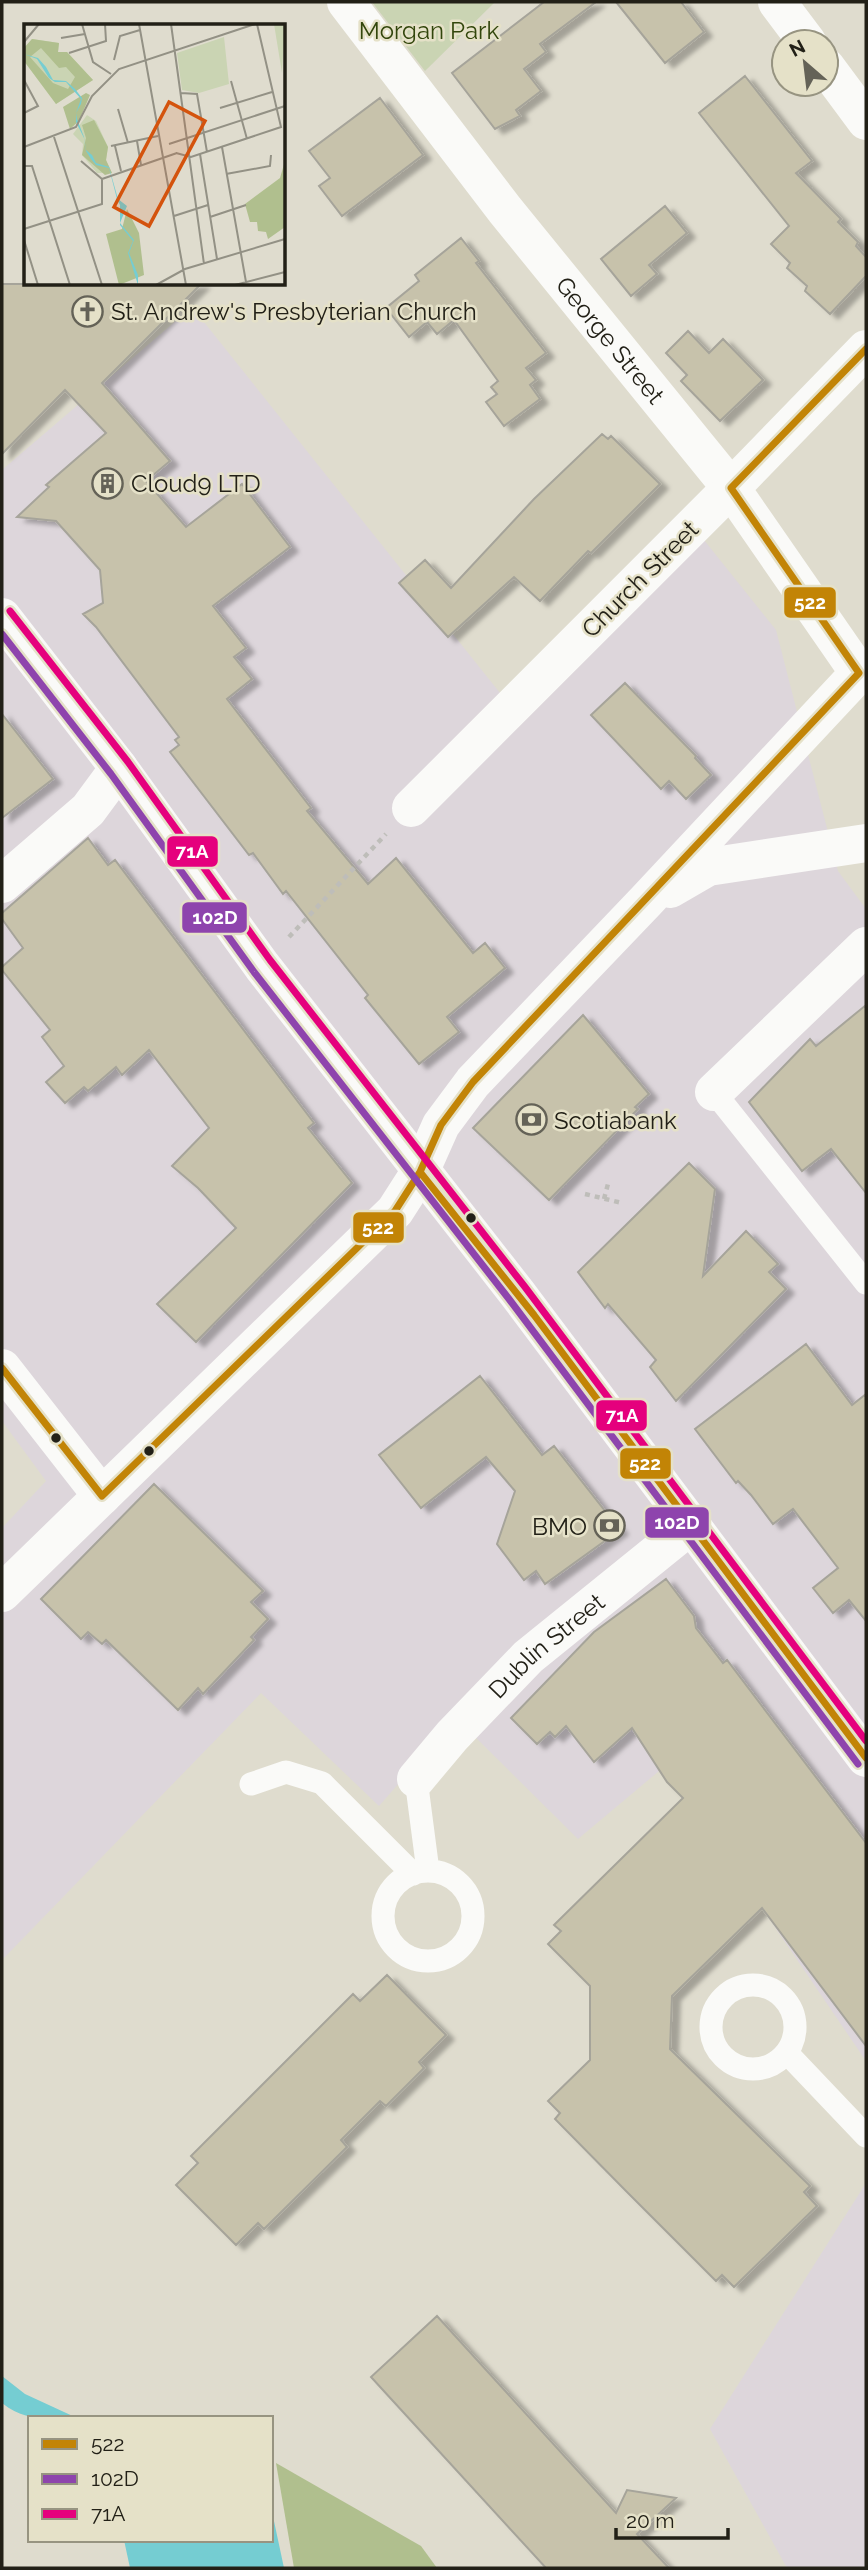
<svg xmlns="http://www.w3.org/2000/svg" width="868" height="2570" viewBox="0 0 868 2570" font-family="Raleway,sans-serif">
  <defs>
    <filter id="shadow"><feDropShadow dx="8" dy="4.5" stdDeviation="2" flood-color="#0004"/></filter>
  </defs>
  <rect width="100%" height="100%" fill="#dfdcce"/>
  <path fill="#ddd6db" d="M192 307 516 713 704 540 776 630 838 871 866 909V2061L665 1766 578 1839 456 1718 379 1806 261 1693 2 1960V1528L46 1481 2 1421V470Z
    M866 2183V2568H787L710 2429Z"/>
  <path fill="#cad4b3" d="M372 2H495L425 71Z"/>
  <path fill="#b0bf8e" d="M276 2463 421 2546 437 2568H294Z"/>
  <path fill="#75cdd2" d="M2 2376 25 2394 77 2418C48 2418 25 2422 2 2403Z
    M271 2507 284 2568H130L124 2540H271Z"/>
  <path fill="#c7c2ab" stroke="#a6a49a" stroke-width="2" filter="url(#shadow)" d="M544 2H596L540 44 546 52 524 69 541 91 516 110 520 116 495 129 452 73Z
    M616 2H681L704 32 665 63Z
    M745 76 812 161 796 173 841 219 838 222 858 242 856 246 866 257V276L830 314 805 291 807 286 787 268 790 263 771 244 789 226 699 113Z
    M380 98 423 155 342 216 319 186 330 178 309 151Z
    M665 206 687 233 649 265 657 274 631 296 601 259Z
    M461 238 479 261 476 263 546 353 526 368 536 380 530 385 540 399 504 426 486 402 497 394 491 387 498 381 454 320 437 334 427 322 409 337 386 308 419 281 415 275Z
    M2 284H201L102 383 170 461 146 481 186 527 242 484 290 547 213 606 246 648 234 657 252 679 227 699 311 808 307 811 368 884 396 858 473 953 485 943 505 968 447 1017 459 1032 419 1064 365 998 368 995 286 891 283 894 253 853 249 855 170 752 179 745 175 740 179 737 96 627 83 614 103 603 100 570 56 521 17 517 49 487 46 485 106 433 65 390 2 454Z
    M688 331 709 353 723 339 763 380 720 421 681 381 687 375 666 353Z
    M602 434 608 439 611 436 660 484 591 553 588 551 540 601 514 577 448 637 399 583 425 560 451 588 534 499Z
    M625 683 696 756 695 758 711 775 686 799 669 781 661 789 591 715Z
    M2 714 53 779 2 818Z
    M88 838 108 865 115 860 314 1123 308 1128 352 1183 196 1342 157 1304 236 1228 198 1188 172 1166 209 1128 149 1050 122 1075 116 1067 88 1091 84 1087 65 1103 46 1082 64 1066 42 1037 50 1030 2 970V967L23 948 2 919V913Z
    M866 1005V1193L831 1149 802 1171 749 1102 810 1039 816 1046Z
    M583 1015 649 1094 635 1107 638 1109 549 1200 473 1128Z
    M689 1163 715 1189 703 1276 746 1231 778 1264 769 1272 786 1289 676 1401 650 1367 656 1360 608 1304 605 1308 578 1272Z
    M806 1344 852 1405 866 1394V1621L849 1600 833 1613 813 1588 838 1568 793 1509 773 1524 751 1495 738 1481 736 1483 695 1429Z
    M480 1376 542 1455 554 1446 620 1530 545 1584 536 1571 524 1580 497 1544 515 1491 486 1457 421 1508 379 1455Z
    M154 1484 263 1591 251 1602 268 1619 251 1637 254 1640 203 1694 198 1688 178 1710 106 1640 102 1644 88 1632 81 1639 41 1599Z
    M666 1579 694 1616 696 1628 723 1663 727 1660 866 1843V2046L762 1908 672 1996 670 2049 810 2186 804 2192 817 2206 734 2287 722 2275 716 2281 628 2193 555 2119 560 2113 548 2101 590 2060V1986L548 1944 561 1931 554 1925 683 1798 667 1782 632 1728 594 1762 566 1726 555 1737 550 1732 537 1744 511 1718 594 1632Z
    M387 1975 446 2035 419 2062 424 2068 386 2106 380 2101 341 2140 347 2147 264 2229 258 2223 236 2245 176 2185 198 2163 191 2156 353 1994 360 2001Z
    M437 2316 616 2513 627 2490 676 2498 637 2534 669 2568H546L371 2377Z"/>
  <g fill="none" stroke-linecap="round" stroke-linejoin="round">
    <path stroke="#bebdb9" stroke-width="4.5" stroke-dasharray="5 5" stroke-linecap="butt" d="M289 937 386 834
      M585 1194 622 1203
      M604 1199 609 1180"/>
    <path stroke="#fafaf8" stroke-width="23" d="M714 1092 866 1283
      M416 1779 428 1871
      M251 1784 286 1772 322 1783 413 1874
      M383 1916a45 45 0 1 1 90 0a45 45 0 1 1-90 0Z
      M711 2027a42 42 0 1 1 84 0a42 42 0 1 1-84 0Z
      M787 2053 866 2136"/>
    <g stroke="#fafaf8" stroke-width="38">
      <path id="s1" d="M346 2 505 210 731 488 411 808"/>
      <path d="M777 2 807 42"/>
      <path d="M826 67 866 121"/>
      <path d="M2 884 88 810 119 768"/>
      <path d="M714 1092 866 946"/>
      <path d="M2 1368 102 1496"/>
      <path d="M2 1593 395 1211 420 1172"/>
      <path id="s2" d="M416 1779 452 1736 528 1657 690 1526"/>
    </g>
    <path stroke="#fafaf8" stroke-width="38" d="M670 889 708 867 866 843
      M420 1172 441 1125 473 1082 646 901 859 673 731 488 866 349"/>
    <path stroke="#fafaf8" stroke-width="38" d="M2 617 119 768 262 966 517 1293 866 1758"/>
    <defs>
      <path id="bus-1" d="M420 1172 534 1315 866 1758
        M2 1368 102 1496
        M102 1496 395 1211 420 1172 441 1125 473 1082 859 673 731 488 866 349"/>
      <path id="bus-2" d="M2 634 111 774 254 972 509 1299 858 1764"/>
      <path id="bus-3" d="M10 611 128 762 270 960 525 1287 866 1741"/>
    </defs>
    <use href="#bus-1" stroke="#e5e1c8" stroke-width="12"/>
    <use href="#bus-2" stroke="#e5e1c8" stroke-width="12"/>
    <use href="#bus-3" stroke="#e5e1c8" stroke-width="12"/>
    <use href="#bus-1" stroke="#c28406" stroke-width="7"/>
    <use href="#bus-2" stroke="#8e44ad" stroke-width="7"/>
    <use href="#bus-3" stroke="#e5007d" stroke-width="7"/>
  </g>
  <defs>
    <symbol id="church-ring" viewBox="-11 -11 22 22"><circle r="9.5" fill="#e5e1c8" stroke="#646257" stroke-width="1.5"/><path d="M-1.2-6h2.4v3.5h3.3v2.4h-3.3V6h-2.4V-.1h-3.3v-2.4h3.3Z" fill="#646257"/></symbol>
    <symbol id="building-ring" viewBox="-11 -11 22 22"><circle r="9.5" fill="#e5e1c8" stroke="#646257" stroke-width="1.5"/><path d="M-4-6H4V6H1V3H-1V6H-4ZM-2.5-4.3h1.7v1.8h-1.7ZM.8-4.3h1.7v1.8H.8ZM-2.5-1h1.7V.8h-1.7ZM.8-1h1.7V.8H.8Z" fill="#646257"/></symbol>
    <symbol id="bank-ring" viewBox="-11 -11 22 22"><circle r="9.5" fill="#e5e1c8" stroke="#646257" stroke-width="1.5"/><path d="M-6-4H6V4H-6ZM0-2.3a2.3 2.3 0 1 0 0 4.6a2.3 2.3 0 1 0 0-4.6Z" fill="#646257"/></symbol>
  </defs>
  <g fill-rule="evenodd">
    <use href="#church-ring" x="70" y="294" width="35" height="35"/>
    <use href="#building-ring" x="90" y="466" width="35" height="35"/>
    <use href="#bank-ring" x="514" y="1102" width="35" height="35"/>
    <use href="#bank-ring" x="592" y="1508" width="35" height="35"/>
  </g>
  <g fill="#222017" stroke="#e5e1c8" stroke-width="2.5">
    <circle cx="471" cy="1218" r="6"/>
    <circle cx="56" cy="1438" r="6"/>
    <circle cx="149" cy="1451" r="6"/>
  </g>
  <g text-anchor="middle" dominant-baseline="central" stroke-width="5" stroke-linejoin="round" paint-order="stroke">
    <g font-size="24" fill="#32460c" stroke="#e5e1c8">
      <text x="429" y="30">Morgan Park</text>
    </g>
    <g font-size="24" fill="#222017" stroke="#e5e1c8" text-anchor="start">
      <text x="111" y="311">St. Andrew's Presbyterian Church</text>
      <text x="131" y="483">Cloud9 LTD</text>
      <text x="554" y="1120">Scotiabank</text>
      <text x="587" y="1526" text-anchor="end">BMO</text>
    </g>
    <g font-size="24" fill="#222017" stroke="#e5e1c8">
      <text stroke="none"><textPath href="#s1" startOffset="429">George Street</textPath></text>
      <text transform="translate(640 579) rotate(-45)">Church Street</text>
      <text stroke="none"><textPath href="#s2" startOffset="187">Dublin Street</textPath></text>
    </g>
  </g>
  <g transform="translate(24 24)">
    <rect width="261" height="261" fill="#dfdcce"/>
    <path d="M250 0H261L258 49ZM200 13 205 60 175 69 158 66 153 29ZM8 15 35 19 34 28H43L69 56 32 80 0 37V24ZM63 91 72 97 84 123 82 136 88 149H73L58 131 59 120 49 110Z" fill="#cad4b3"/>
    <path d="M8 15 35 19 34 28H43L69 56 32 80 0 37V24ZM17 24 35 44 42 43 51 53 44 65 29 59 6 33ZM62 69 66 71 55 97 46 105 39 83ZM70 96 84 123 82 136 88 149 81 151 58 131 62 114 58 101ZM261 137V203L244 215 242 208 234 207 233 198H226L221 180 256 154ZM103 185 115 209 120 251 95 261 82 210 98 205Z" fill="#b0bf8e" fill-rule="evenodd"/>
    <path d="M0 30 14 34 22 43 29 56 42 57 51 65 58 74 57 80 52 89 53 95 60 113 62 126 68 131 72 139 85 143 94 175 103 182 96 199 110 216 105 229 114 251V261L104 229 109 217 96 201V181L93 175 85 144 72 141 67 135 62 127 60 114 52 98V89L57 75 42 58H31L25 54 13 35Z" fill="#75cdd2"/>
    <path fill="none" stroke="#939185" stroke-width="2" d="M58 0 69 38 87 50M115 0 162 261M147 0 180 240M37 14 61 10M0 18 15 0M45 29 82 17 81 0M90 36 96 12 116 6M0 56 14 82 0 89M207 57 223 115M157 69 173 70 183 128M196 84 248 68M94 85 104 119M30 113 78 261M113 117 117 141M145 120 261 82M87 122 134 112M91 122 97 147M0 123 52 103 68 72 95 45 231 0M198 123 222 258M152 129 167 133 257 103 233 0M176 130 193 235M57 137 78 155M0 142H8L46 261M202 150 246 142 247 131M78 155 153 129M150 192 184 181M186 193 222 181M0 205 78 180V155M0 216 14 261M132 261 161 245 261 215M211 261 261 248"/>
    <path fill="#d4530d" fill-opacity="0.15" stroke="#d4530d" stroke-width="3.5" d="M145 78 181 97 125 202 90 183Z"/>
    <rect width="261" height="261" fill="none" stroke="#222017" stroke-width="3.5"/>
  </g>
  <g stroke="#e5e1c8" stroke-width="2.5">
    <rect x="783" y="586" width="54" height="33" rx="7" fill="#c28406"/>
    <rect x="166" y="835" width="53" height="33" rx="7" fill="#e5007d"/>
    <rect x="181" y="901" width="67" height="33" rx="7" fill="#8e44ad"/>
    <rect x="352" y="1211" width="53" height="33" rx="7" fill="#c28406"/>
    <rect x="595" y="1399" width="53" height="33" rx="7" fill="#e5007d"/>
    <rect x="619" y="1447" width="53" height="33" rx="7" fill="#c28406"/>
    <rect x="644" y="1506" width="66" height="33" rx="7" fill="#8e44ad"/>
  </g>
  <g font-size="19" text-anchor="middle" font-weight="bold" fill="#fff">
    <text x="810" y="609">522</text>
    <text x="192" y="858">71A</text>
    <text x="215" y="924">102D</text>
    <text x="378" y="1234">522</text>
    <text x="622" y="1422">71A</text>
    <text x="645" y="1470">522</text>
    <text x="677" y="1529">102D</text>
  </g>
  <rect width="868" height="2570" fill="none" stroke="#222017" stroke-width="7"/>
  <rect x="28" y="2416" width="245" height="126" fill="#e5e1c8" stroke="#979481" stroke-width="2"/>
  <rect x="42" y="2439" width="35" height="10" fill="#c28406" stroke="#979481" stroke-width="2"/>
  <text x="91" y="2451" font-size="21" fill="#222017">522</text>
  <rect x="42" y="2474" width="35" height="10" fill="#8e44ad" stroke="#979481" stroke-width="2"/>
  <text x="91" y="2486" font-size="21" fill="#222017">102D</text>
  <rect x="42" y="2509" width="35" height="10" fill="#e5007d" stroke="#979481" stroke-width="2"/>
  <text x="91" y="2521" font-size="21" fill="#222017">71A</text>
  <g transform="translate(805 63) rotate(332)"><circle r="33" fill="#e5e1c8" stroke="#979481" stroke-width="2"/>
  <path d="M0-5L12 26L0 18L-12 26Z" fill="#646257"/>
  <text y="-10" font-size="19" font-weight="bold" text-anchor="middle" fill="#222017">N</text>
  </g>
  <path d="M616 2528v10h112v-10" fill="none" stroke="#222017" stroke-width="3.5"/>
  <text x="626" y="2528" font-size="21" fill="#222017" stroke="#e5e1c8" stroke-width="5" paint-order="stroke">20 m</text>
</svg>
